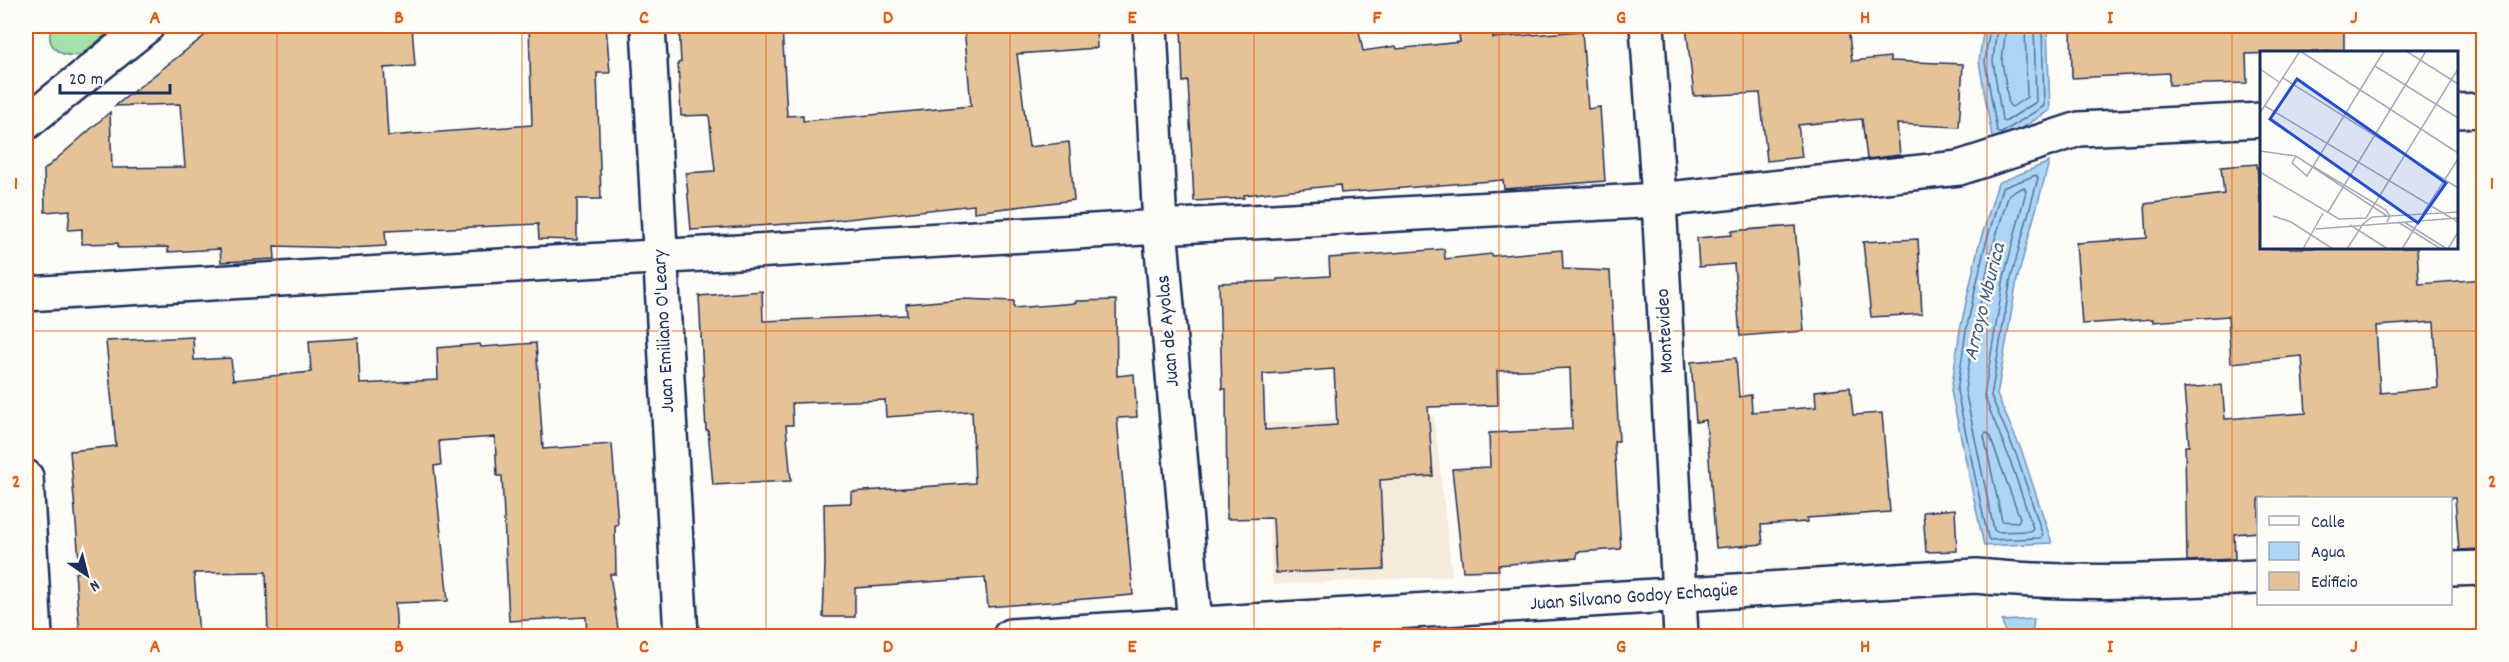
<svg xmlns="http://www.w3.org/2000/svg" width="2509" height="662" viewBox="0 0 2509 662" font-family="Dekko,sans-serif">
  <rect width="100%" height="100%" fill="#fdfcf7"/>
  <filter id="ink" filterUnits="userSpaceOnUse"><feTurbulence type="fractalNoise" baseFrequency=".0167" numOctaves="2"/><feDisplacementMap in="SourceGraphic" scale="12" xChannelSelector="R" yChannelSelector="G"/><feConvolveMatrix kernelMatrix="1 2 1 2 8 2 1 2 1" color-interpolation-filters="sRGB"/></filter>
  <g filter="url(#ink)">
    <path fill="#f6ebda" d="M1434 416 1452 576 1272 585 1266 423Z"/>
    <path fill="#a5e2a9" stroke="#608884" stroke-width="1.5" d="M52 26H117L80 55C60 58 44 46 52 26Z"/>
    <path fill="#acd6f7" stroke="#7293ba" stroke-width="1.5" d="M1984 26H2047L2050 110 2008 137 1993 143 1979 61Z
      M2049 162 2017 280 1997 395 2022 452 2052 543 1984 546 1951 391 1960 330 1978 248 1998 183Z
      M2034 619 2032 636H2006L2002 621Z"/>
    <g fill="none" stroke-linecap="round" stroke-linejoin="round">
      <path stroke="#55729b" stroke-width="1.5" d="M1990 26 1985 62 1997 131 2000 134 2044 106 2042 26
        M1997 26 1993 61 2002 120 2005 122 2036 102 2034 26
        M2006 26 2002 61 2009 105 2012 107 2027 97 2025 26
        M2036 175 2038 178 2011 278 1991 396 2016 454 2043 536 2040 538 1990 540 1988 538 1957 391 1966 331 1984 250 2002 188Z
        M2024 187 2026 191 2004 277 1984 396 2009 457 2033 528 2030 531 1997 532 1994 530 1965 390 1974 333 1991 252 2009 194Z
        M1986 433 1989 434 2020 518 2018 522 2002 521 1984 436Z"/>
    </g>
    <path fill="#e5c397" stroke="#1b2f5e" stroke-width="1.5" fill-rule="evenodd" d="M217 26H412L415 66 384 68 388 136 532 125 529 26H606L610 73H597L601 199H577V240L539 239 538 224 385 231 386 246 349 248 274 246 275 259 221 262 220 249 168 252V247L118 248V243L82 244V229L68 230 70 210 45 212 44 170 110 112 112 168 185 167 180 104 115 106Z
      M679 26H782L787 116 803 115V121L971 106 964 26H1096L1097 48 1017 54 1029 147 1069 142 1074 200 974 212V205L820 222 691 230 686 173 715 171 709 115 681 116 678 63 681 62Z
      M1181 26H1358L1363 51 1396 46 1397 49 1460 42 1458 26H1492L1493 38 1582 31 1588 109 1600 107 1605 181 1504 189 1503 180 1341 193 1340 185 1244 195V198L1194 201 1188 81 1183 82Z
      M1686 26H1848L1852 61 1890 57V61L1963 64 1959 127 1897 124 1900 155 1867 159 1862 119 1798 125 1802 157 1767 161 1760 93 1694 96Z
      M2071 26H2344V51L2246 54 2247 83 2169 85V73L2072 78Z
      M2257 164 2260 203H2262V248H2417L2419 284 2484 279V389L2478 390 2484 471V549L2459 550 2455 498H2259V532L2234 534 2235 559 2187 561 2185 446H2189L2184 388 2222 385 2225 419 2306 413 2302 356 2231 363 2228 316 2153 322V319L2082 324 2076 243 2147 238 2145 204 2224 194 2221 167ZM2434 322 2438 388 2380 393 2376 326Z
      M1795 226 1804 331 1740 336 1734 264 1699 267 1697 238 1732 235 1731 231Z
      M1918 239 1922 314 1871 317 1863 242Z
      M1444 249 1445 259 1492 254V256L1562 250 1563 269 1610 271 1619 441H1614L1621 549 1577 552V558L1498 565 1499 570 1463 571 1452 469 1490 467 1489 433 1572 429 1570 368 1497 371 1498 405 1428 407 1433 476 1380 480 1384 569 1276 573 1273 518 1227 519 1226 389H1222L1219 283 1277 281V279L1330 276 1329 258ZM1334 369 1337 425 1265 430 1263 374Z
      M762 291 763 321 907 315 906 304 963 299 1014 301V308L1076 303V301L1116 300 1117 376 1134 374 1137 417 1117 418 1133 595 988 607 985 578 898 584V585L855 588V617H823L825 564 824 504 851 503V492L975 483 972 411 886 417 885 400 792 403 793 425H786L791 481 713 485 708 430H706L699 296Z
      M193 337 194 360 231 358 233 380 311 372 309 341 358 338 360 384 438 380 437 348 480 344 481 347 536 343 543 449 612 444 618 525H615L616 574H610L619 636H587L586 617 509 621 502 476H497L495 437 439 441 441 465 434 466 448 601 395 603 397 636H268L266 572 194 573 199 636H80L75 573 80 572 70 451 116 446 106 341Z
      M1736 358 1739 397 1751 395 1752 412 1816 407 1815 391 1850 387 1853 415 1882 413 1890 512 1807 518V522L1761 525 1763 544 1716 548 1706 420 1696 422 1691 362Z
      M1955 509 1957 551 1926 552 1923 512Z"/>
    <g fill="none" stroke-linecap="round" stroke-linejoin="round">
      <defs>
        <path id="minor" d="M1150 26 1160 227 1196 636
          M1647 26 1659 200 1681 636
          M2456 111 2484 110
          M26 294 1160 227 1659 200 1959 168 2079 129 2262 120
          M26 477 35 636
          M2450 569 2484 568
          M1010 636 1976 576C2070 585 2164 581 2258 577"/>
        <path id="tertiary" d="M26 123 147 26"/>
        <path id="primary" d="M648 26 681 636"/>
      </defs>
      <use href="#minor" stroke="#1b2f5e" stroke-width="38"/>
      <use href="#tertiary" stroke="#1b2f5e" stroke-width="38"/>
      <use href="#primary" stroke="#1b2f5e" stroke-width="38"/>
      <use href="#minor" stroke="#fdfcf7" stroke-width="33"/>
      <use href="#tertiary" stroke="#fdfcf7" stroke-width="33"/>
      <use href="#primary" stroke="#fdfcf7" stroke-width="33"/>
    </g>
  </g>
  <path fill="none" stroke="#e8590c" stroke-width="1.5" stroke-opacity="0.55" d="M277 26V636M522 26V636M766 26V636M1010 26V636M1254 26V636M1499 26V636M1743 26V636M1987 26V636M2232 26V636M26 331H2484"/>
  <g text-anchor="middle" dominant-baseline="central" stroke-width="5" stroke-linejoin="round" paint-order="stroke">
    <g font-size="20" fill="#1b2f5e" stroke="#fdfcf7">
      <text transform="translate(665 331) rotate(-93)">Juan Emiliano O'Leary</text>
      <text transform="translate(1169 331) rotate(-95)">Juan de Ayolas</text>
      <text transform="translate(1666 331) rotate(-93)">Montevideo</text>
      <text transform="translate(1634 598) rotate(-4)">Juan Silvano Godoy Echagüe</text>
    </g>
    <g font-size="21" font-style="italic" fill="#3f5984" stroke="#fdfcf7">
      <text transform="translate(1986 302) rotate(-76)">Arroyo Mburica</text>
    </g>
  </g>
  <g transform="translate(2260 51)">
    <rect width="198" height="198" fill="#fdfcf7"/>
    <path fill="none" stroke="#a3aaba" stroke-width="1.5" d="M40 0 198 102M146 0 198 33M115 15 198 67M0 18 19 31M23 27 198 137M5 55 198 171M0 62 40 0M0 100 36 105 127 165M36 105 32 112 47 125 124 0M54 116 126 159 130 165 127 171M0 121 79 168 106 167 198 18M68 161 166 0M162 164 198 108M13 165 31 171 73 198M138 171 181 198M144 171 187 198M90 174 128 198M56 178 198 167M43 198 63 162M87 198 103 173 112 166 198 161M142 198 159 170M188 198 198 181"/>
    <path fill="#1d4ed8" fill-opacity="0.15" stroke="#1d4ed8" stroke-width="3" d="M37 28 186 132 158 172 10 68Z"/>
    <rect width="198" height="198" fill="none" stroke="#1b2f5e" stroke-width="3"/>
  </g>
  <rect width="2509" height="662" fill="none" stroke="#fdfcf7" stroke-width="66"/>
  <rect x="2257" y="497" width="195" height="108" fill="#fdfcf7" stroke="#a3aaba" stroke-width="1.5"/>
  <rect x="2269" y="516" width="30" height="9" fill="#fdfcf7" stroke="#a3aaba" stroke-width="1.5"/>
  <text x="2311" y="527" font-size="18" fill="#1b2f5e">Calle</text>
  <rect x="2269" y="542" width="30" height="18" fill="#acd6f7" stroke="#a3aaba" stroke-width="1.5"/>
  <text x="2311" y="557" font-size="18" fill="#1b2f5e">Agua</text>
  <rect x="2269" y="572" width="30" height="18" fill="#e5c397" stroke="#a3aaba" stroke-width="1.5"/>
  <text x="2311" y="587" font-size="18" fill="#1b2f5e">Edificio</text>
  <g transform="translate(87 575) rotate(145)" stroke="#fdfcf7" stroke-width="4.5" paint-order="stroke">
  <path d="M0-4.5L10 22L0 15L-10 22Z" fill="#1b2f5e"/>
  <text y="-9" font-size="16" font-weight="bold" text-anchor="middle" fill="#1b2f5e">N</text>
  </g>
  <path d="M60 84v9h110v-9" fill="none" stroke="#1b2f5e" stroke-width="3"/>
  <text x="69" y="84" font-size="18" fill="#1b2f5e" stroke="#fdfcf7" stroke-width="4.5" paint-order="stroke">20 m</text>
  <rect x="33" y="33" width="2443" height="596" fill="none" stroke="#e8590c" stroke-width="2"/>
  <g font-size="20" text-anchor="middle" font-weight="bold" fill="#e8590c">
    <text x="155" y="23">A</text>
    <text x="399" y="23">B</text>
    <text x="644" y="23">C</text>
    <text x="888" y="23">D</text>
    <text x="1132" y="23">E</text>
    <text x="1377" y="23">F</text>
    <text x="1621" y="23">G</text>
    <text x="1865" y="23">H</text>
    <text x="2110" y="23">I</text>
    <text x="2354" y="23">J</text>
    <text x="16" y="189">1</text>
    <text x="2492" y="189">1</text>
    <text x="16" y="487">2</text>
    <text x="2492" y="487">2</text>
    <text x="155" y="652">A</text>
    <text x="399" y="652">B</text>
    <text x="644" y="652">C</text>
    <text x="888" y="652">D</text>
    <text x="1132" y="652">E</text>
    <text x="1377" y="652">F</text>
    <text x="1621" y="652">G</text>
    <text x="1865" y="652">H</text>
    <text x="2110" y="652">I</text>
    <text x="2354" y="652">J</text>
  </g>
</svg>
